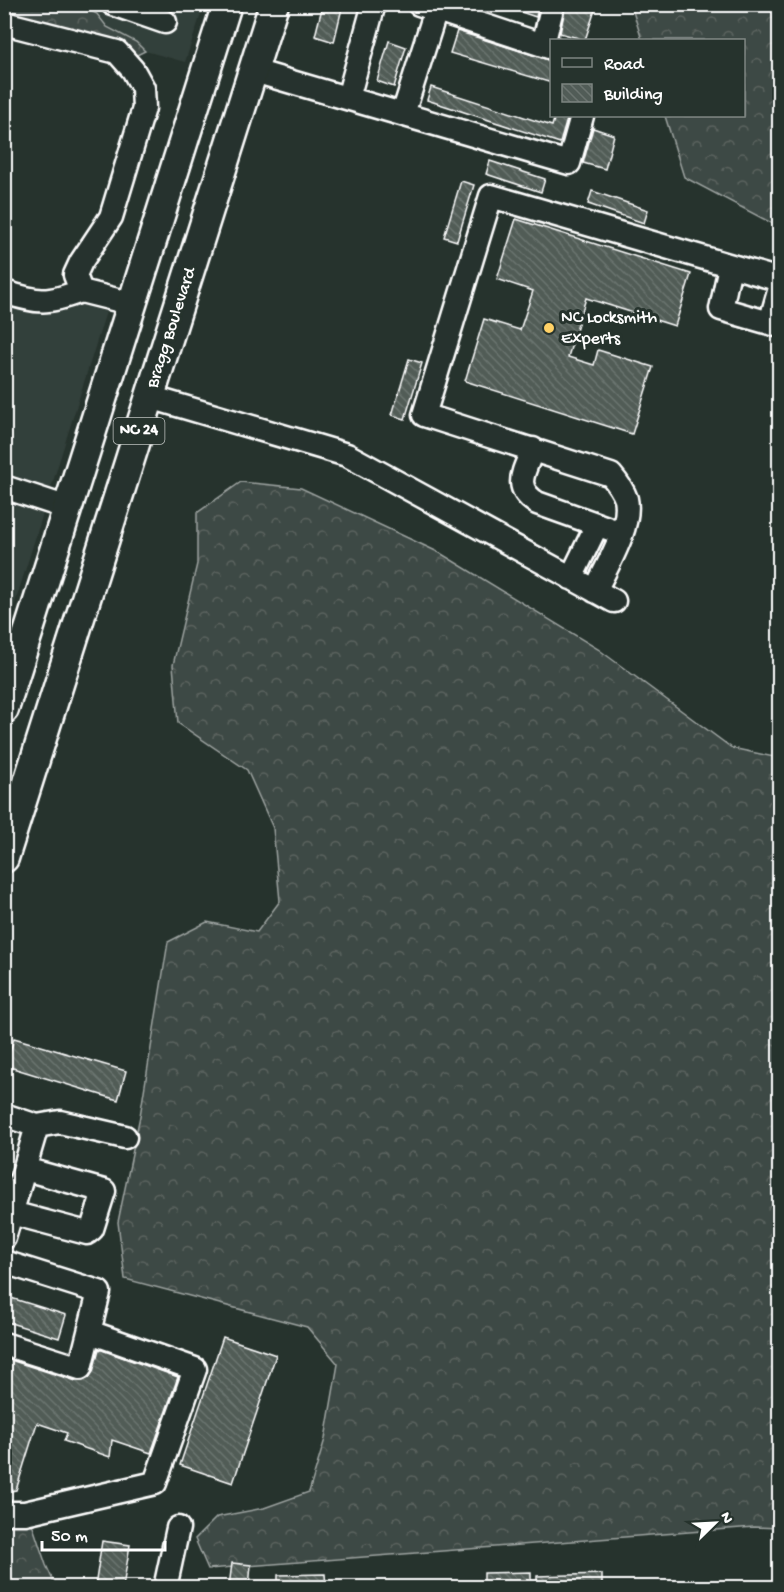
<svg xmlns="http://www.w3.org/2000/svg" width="784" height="1592" viewBox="0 0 784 1592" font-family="'Gochi Hand',sans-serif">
  <defs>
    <pattern id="forest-crowns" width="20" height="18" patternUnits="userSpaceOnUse" patternTransform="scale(1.5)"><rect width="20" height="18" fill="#3e4944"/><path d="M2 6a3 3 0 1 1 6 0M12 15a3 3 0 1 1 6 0" fill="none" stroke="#5b6460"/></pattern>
    <pattern id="building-back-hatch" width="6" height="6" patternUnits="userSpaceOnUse" patternTransform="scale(1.5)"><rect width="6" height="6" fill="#515c57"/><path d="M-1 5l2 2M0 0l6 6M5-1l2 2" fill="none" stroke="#6b7470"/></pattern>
  </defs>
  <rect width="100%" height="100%" fill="#26332d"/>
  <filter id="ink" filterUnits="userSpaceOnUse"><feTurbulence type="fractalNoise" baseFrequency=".0167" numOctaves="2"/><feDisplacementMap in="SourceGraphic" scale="12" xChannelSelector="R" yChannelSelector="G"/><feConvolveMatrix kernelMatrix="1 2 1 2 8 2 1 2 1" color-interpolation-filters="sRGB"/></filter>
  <g filter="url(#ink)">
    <path fill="#333f3a" d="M55 5H204L185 62 145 51 136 42 107 27 97 14 85 8Z
      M5 279 106 312 5 635Z"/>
    <path fill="url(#forest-crowns)" stroke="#9ea4a2" stroke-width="1.5" d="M55 4 85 8 97 14 107 27 136 42 145 51 135 56 5 26V5Z
      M631 5H779V227L684 177 665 116H744V40H642Z
      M241 482 301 488 440 553 598 649 732 748 779 758V1528L754 1527 208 1569 195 1539 217 1517 264 1508 309 1492 325 1439 338 1364 307 1327 125 1279 118 1222 140 1116 168 942 207 922 257 932 280 901 273 828 247 770 178 723 173 665 197 564V513Z
      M4 1505 28 1512 46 1565 56 1587H5Z"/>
    <path fill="url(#building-back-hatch)" stroke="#fff" stroke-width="1.5" d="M323 4 342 8 334 42 315 36Z
      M506 4H539L536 17 506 7Z
      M566 4H597L585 40 560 33Z
      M457 31 552 61V83L450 53Z
      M389 41 406 47 394 87 377 81Z
      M431 87 552 126 555 116H568L560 143 427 100Z
      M593 128 614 135 605 169 583 163Z
      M490 161 545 179 541 192 486 174Z
      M461 181 474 185 457 241 444 237Z
      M592 191 648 210 644 223 588 204Z
      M516 219 691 274 675 326 586 298 568 357 594 365 598 350 653 367 632 434 465 381 484 319 520 330 533 291 497 279Z
      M409 359 422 363 405 419 392 415Z
      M14 1038 126 1071 118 1100 6 1066Z
      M11 1298 66 1315 59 1338 4 1321Z
      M223 1337 276 1355 233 1483 180 1465Z
      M99 1349 178 1377 151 1453 112 1440 110 1457 64 1441 67 1433 37 1423 16 1490 4 1492V1358L76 1381H83L89 1378 93 1372Z
      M102 1541 130 1545 123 1587H95Z
      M232 1563 251 1565 249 1587H229Z
      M531 1572V1587H484V1573Z
      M325 1574 326 1587H278V1575Z
      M602 1574V1587H537V1576Z"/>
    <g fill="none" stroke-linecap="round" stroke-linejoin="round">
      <defs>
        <path id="minor" d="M113 4 165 22
          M419 4 552 48
          M4 23 117 52 133 70 143 88 144 108 111 217 81 262 75 275 81 291 133 304
          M543 45 553 4
          M254 71 569 163 582 116
          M348 98 374 4
          M403 114 436 10
          M730 266 721 309 780 326
          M4 292C39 303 47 304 81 291
          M770 323 780 288
          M150 397 347 455 614 601
          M533 449C524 472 512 487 537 503L621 533
          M4 487 68 508
          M571 578 597 525
          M595 591C606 567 632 526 626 499 623 490 617 482 611 475L424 415 491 196 780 280
          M4 1115 37 1126 4 1238
          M37 1126 60 1122 125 1137
          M4 1211 87 1233 92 1229 104 1191 25 1169
          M4 1262 99 1292 80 1368 4 1344
          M4 1513H25L155 1483 195 1369 90 1332
          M165 1588 178 1528"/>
        <path id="major" d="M4 709 227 4
          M4 858 274 4"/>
      </defs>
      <use href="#minor" stroke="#fff" stroke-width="27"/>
      <use href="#major" stroke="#fff" stroke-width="33"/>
      <use href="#minor" stroke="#26332d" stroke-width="22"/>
      <use href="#major" stroke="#26332d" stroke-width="28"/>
    </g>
  </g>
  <circle fill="#ffd166" stroke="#26332d" stroke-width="2" cx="549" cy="328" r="6"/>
  <g text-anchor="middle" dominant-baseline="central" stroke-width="6" stroke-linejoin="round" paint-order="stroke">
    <rect fill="#26332d" stroke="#bec2c0" stroke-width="1.5" x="113.5" y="418" width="51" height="26" rx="4.5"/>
    <g font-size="16" font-weight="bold" fill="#fff">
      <text x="139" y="431">NC 24</text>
    </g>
    <g font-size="18" fill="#fff" stroke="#26332d" text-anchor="start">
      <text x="561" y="318">NC Locksmith<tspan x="561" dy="21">Experts</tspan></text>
    </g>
    <g font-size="18" fill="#fff" stroke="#26332d">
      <text transform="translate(172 328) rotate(-72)">Bragg Boulevard</text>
    </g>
  </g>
  <rect width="784" height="1592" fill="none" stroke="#26332d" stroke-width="24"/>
  <rect x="12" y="12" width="760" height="1568" fill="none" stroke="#fff" stroke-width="2" filter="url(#ink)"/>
  <rect x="550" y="39" width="195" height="78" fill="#26332d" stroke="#7d8581" stroke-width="1.5"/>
  <rect x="562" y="58" width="30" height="9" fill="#26332d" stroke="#7d8581" stroke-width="1.5"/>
  <text x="604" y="69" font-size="18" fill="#ffffff">Road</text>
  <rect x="562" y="84" width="30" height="18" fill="url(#building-back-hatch)" stroke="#7d8581" stroke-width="1.5"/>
  <text x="604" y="99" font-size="18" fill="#ffffff">Building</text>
  <g transform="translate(715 1523) rotate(66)" stroke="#26332d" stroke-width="4.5" paint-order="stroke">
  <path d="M0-4.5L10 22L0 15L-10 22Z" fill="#ffffff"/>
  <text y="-9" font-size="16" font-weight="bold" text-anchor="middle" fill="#ffffff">N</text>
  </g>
  <path d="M42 1541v9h123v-9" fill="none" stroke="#ffffff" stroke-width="3"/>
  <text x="51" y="1541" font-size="18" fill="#ffffff" stroke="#26332d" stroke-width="4.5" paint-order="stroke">50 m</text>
</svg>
